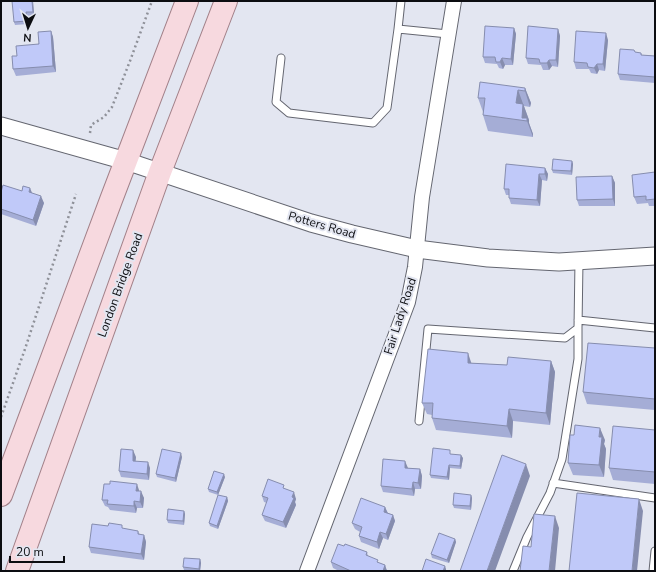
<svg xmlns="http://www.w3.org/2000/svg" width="656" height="572" viewBox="0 0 656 572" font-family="'Nunito Sans',sans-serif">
  <rect width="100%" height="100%" fill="#e3e6f1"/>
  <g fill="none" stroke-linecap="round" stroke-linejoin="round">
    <defs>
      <path id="service" d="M398 29 401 1
        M281 58 276 102 289 113 373 123 387 108 398 29 448 34
        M578 320 655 328
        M419 421 428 329 565 338 578 328 579 261
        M553 483 655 498
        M513 571 527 537 550 493 562 459 578 359V328
        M653 571 655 551"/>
      <path id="minor" d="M307 571 408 302 415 267 422 197 454 1"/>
      <path id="tertiary" d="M1 126 126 161 311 223 352 234 417 249 488 258 559 262 655 256"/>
      <path id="primary" d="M1 495 111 200 187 1
        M17 571 160 172 226 1"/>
    </defs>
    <use href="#service" stroke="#646670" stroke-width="9"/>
    <use href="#minor" stroke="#646670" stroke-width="16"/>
    <use href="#tertiary" stroke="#646670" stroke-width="19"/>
    <use href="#primary" stroke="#a28189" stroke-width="24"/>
    <path stroke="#8f9199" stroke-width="2.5" stroke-dasharray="2 3" stroke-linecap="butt" d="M90 133 91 125 104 117 112 107 130 61 152 1
      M1 417 25 349 76 194"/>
    <use href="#service" stroke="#fff" stroke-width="7"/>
    <use href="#minor" stroke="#fff" stroke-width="14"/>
    <use href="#tertiary" stroke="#fff" stroke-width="17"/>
    <use href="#primary" stroke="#f7d9df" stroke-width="22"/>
  </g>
  <path fill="#a5add6" d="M33 1 34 15 27 16 28 24 15 25 14 22Z
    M514 28 516 34 513 65H505L503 69 499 68 497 64 485 63 483 57Z
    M558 29 560 36 558 67 552 66 549 70H543L541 65 528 64 526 58Z
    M51 31 53 37 56 72 16 76 13 69Z
    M608 40 605 71 599 70 597 74 591 73 589 69H576L574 62Z
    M634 50 635 52 641 53 642 55 655 56V83L620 80 618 74Z
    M525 88 531 103 530 107 524 106 529 120V123L533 134V137L488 131 483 115V112L478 98Z
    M572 161 573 164 572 175 553 173 552 170Z
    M545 168 548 174 547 181 542 180 540 206 511 204 509 198V195H506L504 189Z
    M655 172V206H649L648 203 637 204 634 197Z
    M612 176 615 183V206H579L577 200Z
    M22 191 32 193 44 203 36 226 1 214V192Z
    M655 348V410L587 404 583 392Z
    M551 361 555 372 550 425 513 421 512 438 436 430 432 418V415L427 414 422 403 472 363 507 365Z
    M655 430V484L613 480 609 468Z
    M605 440 604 444 606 449 604 477 573 475 568 463Z
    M451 454 463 458 461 469 450 468 449 480 431 478 430 475Z
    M136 457 135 461 150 468 149 480 121 477 119 471Z
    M182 457 176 482 157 477 156 474Z
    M408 468 420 469 422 476 421 489H415L414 496 383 492 381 486Z
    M225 477 218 495 209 492 208 489Z
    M110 484 139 490V491L144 498 143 508H137L136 513 110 510 108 507 105 506 102 500Z
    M286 489 296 499 295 502 296 505 286 528 265 521 262 515 267 503 264 502 262 496Z
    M471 495 472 498 471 510 454 508 453 505Z
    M227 497 228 501 218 529 210 526 209 523Z
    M385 507 388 513 393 515 395 521 388 540 383 538 379 549 361 542 359 536 360 532 355 529 352 523Z
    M184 511 185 514 184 525 168 523 167 520Z
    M124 529 138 531 140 535H144L146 542 144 560 91 553 89 547Z
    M455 539 456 542 449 563 432 558 431 554Z
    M367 552 368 556 379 563 385 565 387 571H339L333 568 331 562Z
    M200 559 201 563 200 571 184 570 183 567Z"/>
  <path fill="#868dae" d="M32 1H33L34 15 33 12Z
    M26 12 27 16 28 24 27 21Z
    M514 28 516 34 513 65 511 59Z
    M558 29 560 36 558 67 556 60Z
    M51 31 53 37 56 72 53 66Z
    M606 33 608 40 605 71 603 64Z
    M502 58 505 65 503 69 500 62Z
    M549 60 552 66 549 70 547 63Z
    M597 64 599 70 597 74 594 68Z
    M525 88 531 103 530 107 525 91Z
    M518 90 529 120V123L533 134V137L527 121 523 120 516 103Z
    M572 161 573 164 572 175 571 171Z
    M545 168 548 174 547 181 545 174Z
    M539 174 542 180 540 206 537 200Z
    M612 176 615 183V206L613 199Z
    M30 188 33 195 29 192Z
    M41 196 44 203 36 226 33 220Z
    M468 353 472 365 468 363Z
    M551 361 555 372 550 425 546 413Z
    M509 409 513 421 512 438 507 426Z
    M600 428 605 440 604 444 606 449 604 477 599 465V437Z
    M133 450 136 457 135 467 133 461Z
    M181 453 182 457 176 482 175 478Z
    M461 455 463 458 461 469 460 466Z
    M405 461 408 468 407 474 405 468Z
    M148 462 150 468 149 480 147 474Z
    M526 464 530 476 495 571H487Z
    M449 465 450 468 449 480 447 477Z
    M420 469 422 476 421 489 418 483Z
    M224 474 225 477 218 495 217 492Z
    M413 482 415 489 414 496 412 489Z
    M137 484 139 490 138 498 136 491Z
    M141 491 144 498 143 508 140 502Z
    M294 492 296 499 295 502 296 505 286 528 283 522Z
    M471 495 472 498 471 510 470 506Z
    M227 497 228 501 218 529 217 526Z
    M639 499 643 511 637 571H632Z
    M134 501 137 508 136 513 134 506Z
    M385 507 388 514 384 512Z
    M184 511 185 514 184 525 183 521Z
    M393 515 395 521 388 540 386 534Z
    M555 516 559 528 555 571H549Z
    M380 532 383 538 379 549 377 542Z
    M144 535 146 542 144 560 141 554Z
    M455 539 456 542 449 563 447 560Z
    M200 559 201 563 200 571 199 569Z
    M385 565 387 571H383Z
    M445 566 446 569V571H443Z"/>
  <path fill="#c0c9f9" stroke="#868dae" d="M12 1H32L33 12H26L27 21 14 22Z
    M485 26 514 28 511 59 502 58 500 62H496L495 57H483Z
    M528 26 558 29 556 60H549L547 63H540L539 59 526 58Z
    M51 31 53 66 13 69 12 56H17L16 46 39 44 38 32Z
    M576 31 606 33 603 64H597L594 68 588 67 587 63 574 62Z
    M620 49 634 50 635 52 641 53V55L655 56V77L618 74Z
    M480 82 525 88V91L518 90 516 103 523 104 522 118H527V121L483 115 485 98H478Z
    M553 159 572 161 571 171 552 170Z
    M506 164 545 168V174H539L537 200 509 198V189H504Z
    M655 172V199L646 200V196L634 197 632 175Z
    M612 176 613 199 577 200 576 177Z
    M3 185 22 191 23 186 30 188 29 192 41 196 33 220 1 209V192Z
    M588 343 655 348V399L583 392Z
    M428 349 468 353V363L507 365 508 357 551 361 546 413 509 409 507 426 432 418 433 403H422Z
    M575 425 600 428 599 437H602L599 465 568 463 570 435H574Z
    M613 426 655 430V472L609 468Z
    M433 448 450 450V454L461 455 460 466 449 465 447 477 430 475Z
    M121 449 133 450V461L148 462 147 474 119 471Z
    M162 449 181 453 175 478 156 474Z
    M502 455 526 464 487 571H460Z
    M383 459 405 461V468L420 469 418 483 413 482 412 489 381 486Z
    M214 471 224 474 217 492 208 489Z
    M268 479 284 485 283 488 294 492 292 497 294 498 283 522 262 515 268 498 262 496Z
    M110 481 137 484 136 491H141L140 502 134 501V506L107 504 108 500H102L104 484H110Z
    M454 493 471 495 470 506 453 505Z
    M577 493 639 499 632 571H569Z
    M218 495 227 497 217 526 209 523Z
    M361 498 385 507 384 512 393 515 386 534 380 532 377 542 359 536 362 527 352 523Z
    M168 509 184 511 183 521 167 520Z
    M534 514 555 516 549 571H520L523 546 531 547Z
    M109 523 122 525V528L138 531V534L144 535 141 554 89 547 92 524 108 526Z
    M439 533 455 539 447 560 431 554Z
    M338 544 344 546 345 544 367 552 366 555 378 560 377 562 385 565 383 571H351L331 562Z
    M184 558 200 559 199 569 183 567Z
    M426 559 445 566 443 571H422Z"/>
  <g text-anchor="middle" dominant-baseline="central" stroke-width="4" stroke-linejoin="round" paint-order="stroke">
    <g font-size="12" fill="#0c0d11" stroke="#e3e6f1">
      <text transform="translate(322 225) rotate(16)">Potters Road</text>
      <text transform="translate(120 285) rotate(-70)">London Bridge Road</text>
      <text transform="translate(400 316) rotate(-72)">Fair Lady Road</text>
    </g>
  </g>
  <rect width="656" height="572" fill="none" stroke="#0c0d11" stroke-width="4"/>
  <g transform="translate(28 28) rotate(184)" stroke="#e3e6f1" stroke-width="3" paint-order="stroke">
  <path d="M0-3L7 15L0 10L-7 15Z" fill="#0c0d11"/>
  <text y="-6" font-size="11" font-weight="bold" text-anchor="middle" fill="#0c0d11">N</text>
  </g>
  <path d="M10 556v6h54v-6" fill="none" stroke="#0c0d11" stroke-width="2"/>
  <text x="16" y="556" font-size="12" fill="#0c0d11" stroke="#e3e6f1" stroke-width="3" paint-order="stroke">20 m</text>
</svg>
